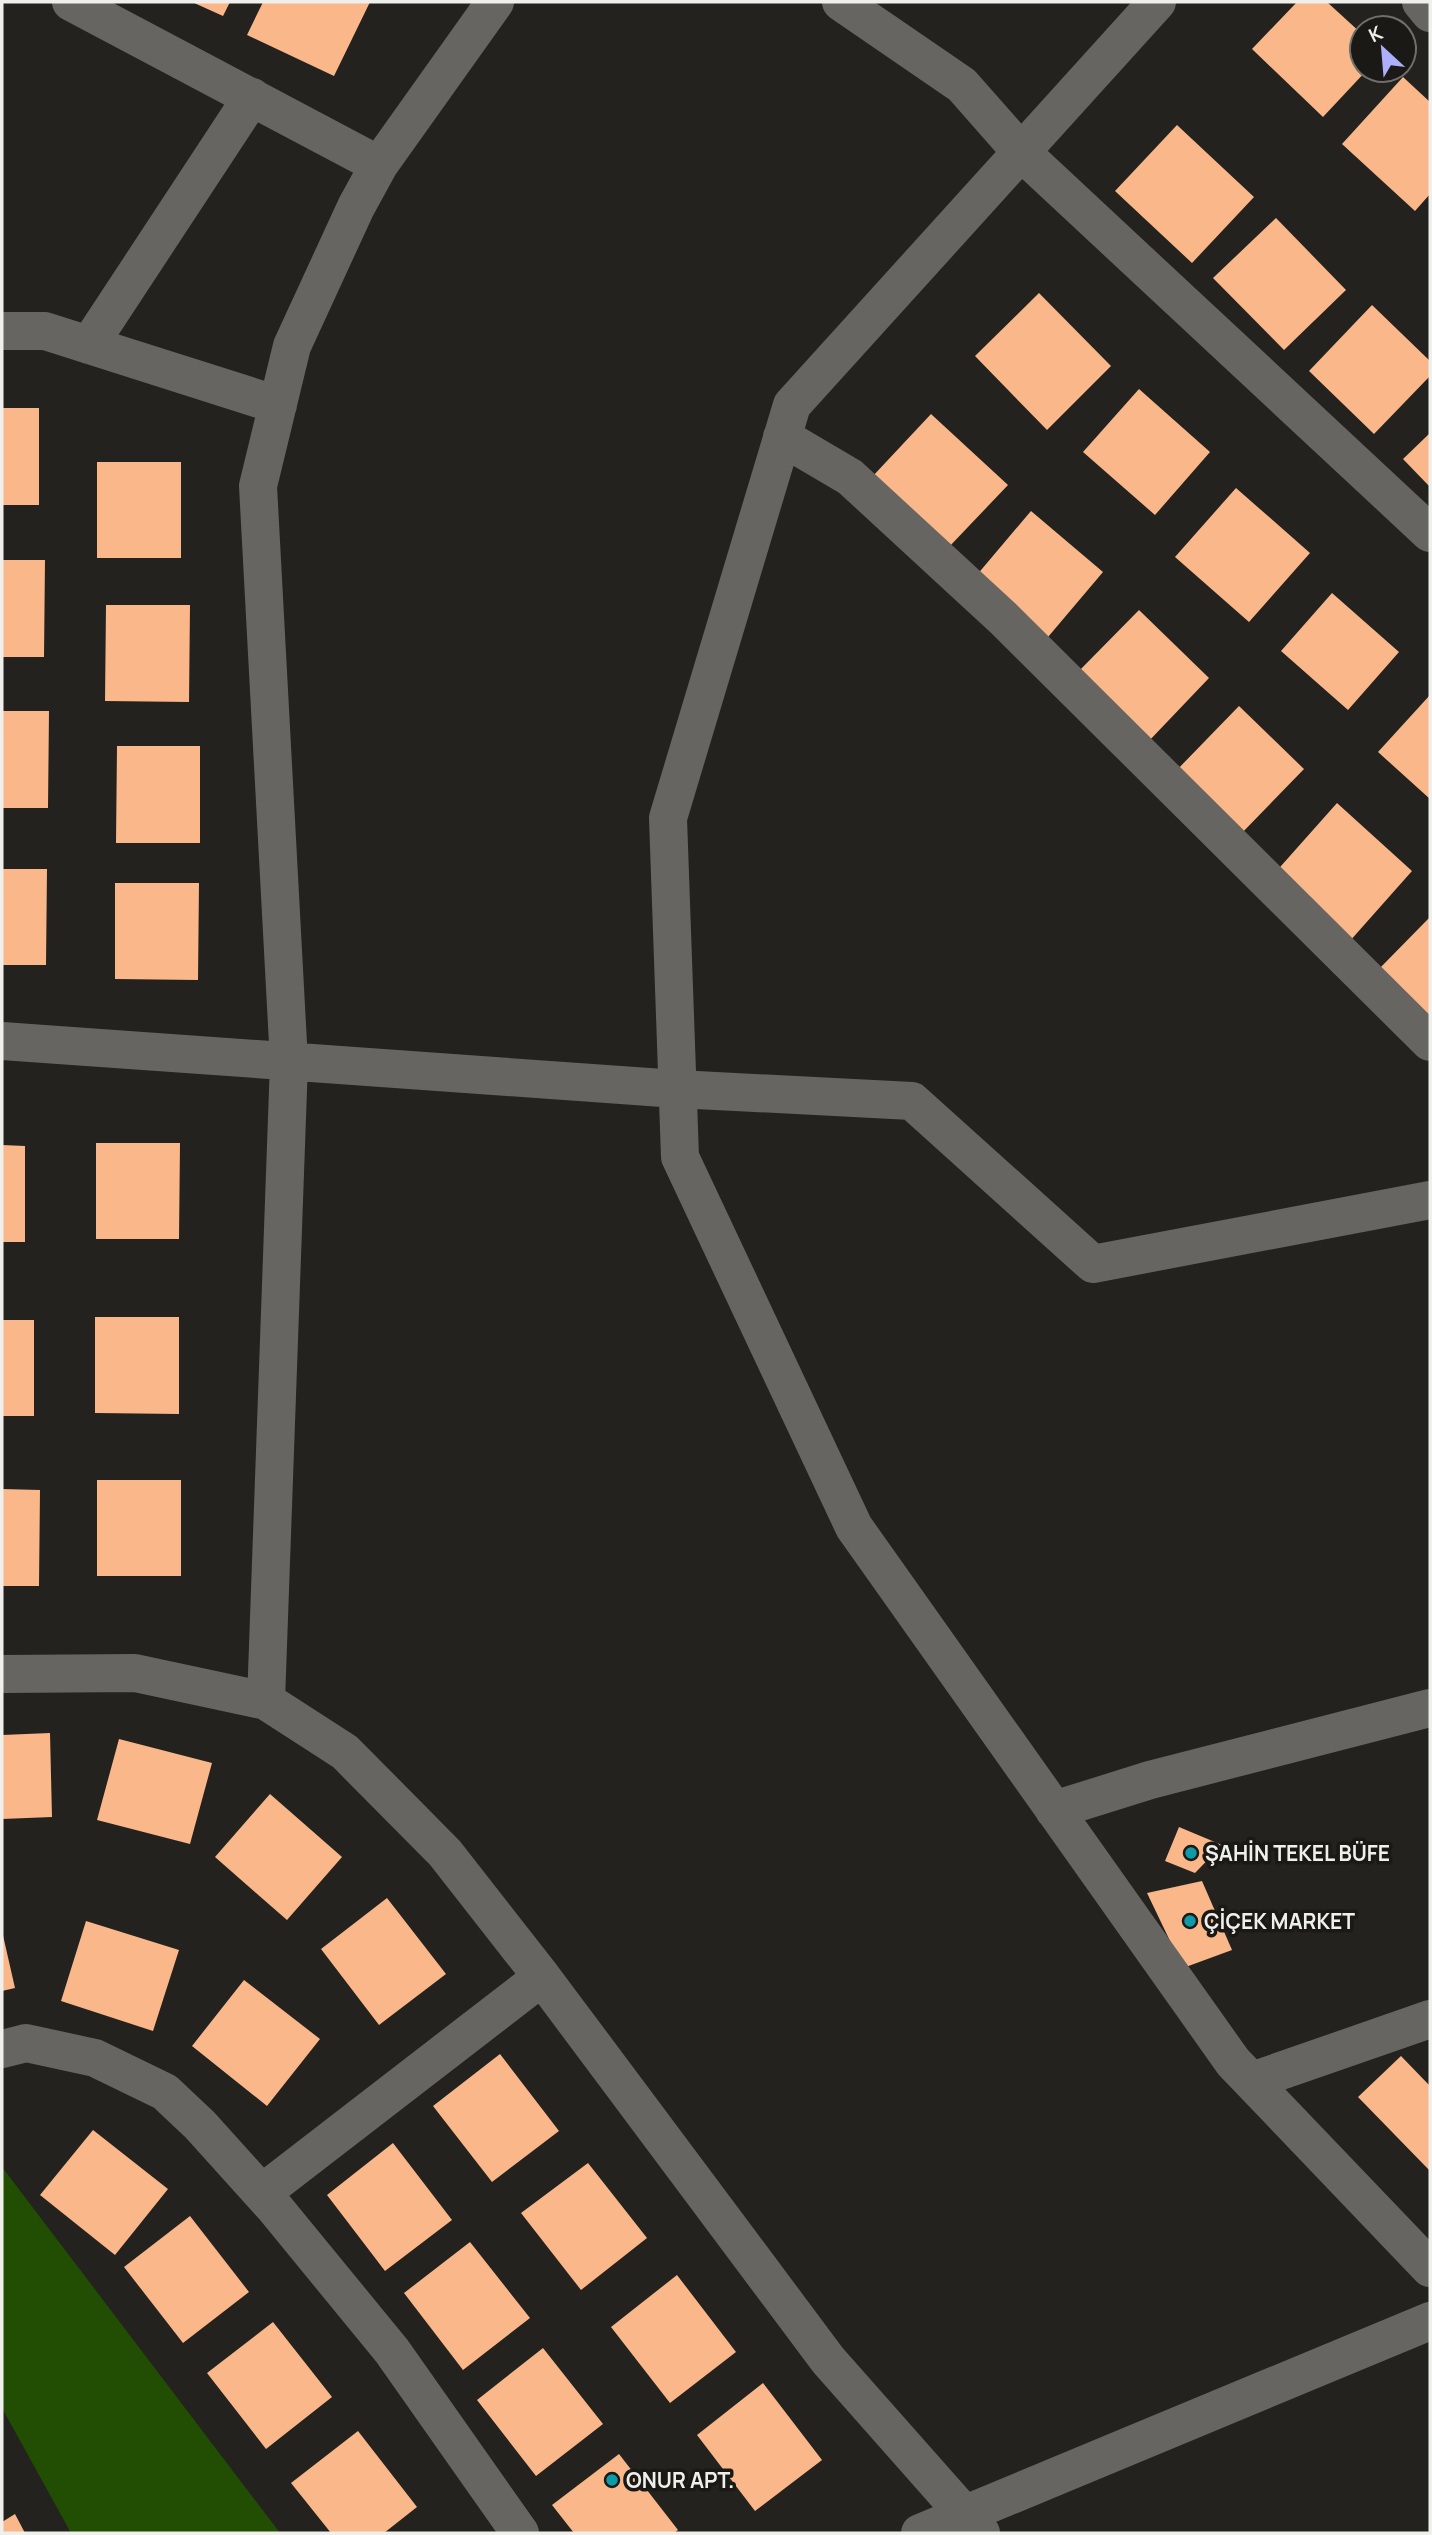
<svg xmlns="http://www.w3.org/2000/svg" width="1432" height="2535" viewBox="0 0 1432 2535" font-family="Manrope,sans-serif">
  <rect width="100%" height="100%" fill="#23221f"/>
  <path fill="#214e02" d="M2 2167 280 2533H71L2 2408Z"/>
  <path fill="#fab789" d="M192 2H230L223 16Z
    M263 2H370L334 76 247 35Z
    M1297 2H1327L1362 34V70H1367L1323 117 1252 49Z
    M1403 77 1430 102V194L1415 211 1342 144Z
    M1177 125 1254 197 1192 263 1115 191Z
    M1276 218 1346 290 1284 350 1213 278Z
    M1039 293 1111 366 1047 430 975 356Z
    M1372 305 1430 361V376L1374 434 1309 371Z
    M1139 389 1210 452 1155 515 1083 452Z
    M2 408H39V505H2Z
    M931 414 1008 485 948 548 872 477Z
    M1430 433V487L1403 459Z
    M97 462H181V558H97Z
    M1236 488 1310 553 1249 622 1175 557Z
    M1031 511 1103 572 1048 637 976 576Z
    M2 560H45L44 657H2Z
    M1332 593 1399 652 1348 710 1281 651Z
    M106 605H190L189 702 105 701Z
    M1139 610 1209 678 1147 743 1076 674Z
    M1430 695V799L1378 752Z
    M1239 706 1304 769 1238 837 1173 774Z
    M2 711H49L48 808H2Z
    M117 746H200V843H116Z
    M1337 803 1412 871 1349 942 1273 875Z
    M2 869H47L46 965H2Z
    M115 883H199L198 980 115 979Z
    M1430 917V1022L1378 970Z
    M96 1143H180L179 1239H96Z
    M2 1145 25 1146V1242H2Z
    M95 1317H179V1414L95 1413Z
    M2 1320H34V1416H2Z
    M97 1480H181V1576H97Z
    M2 1489 40 1490 39 1586H2Z
    M50 1733 52 1817 2 1819V1735Z
    M119 1739 212 1763 190 1844 97 1820Z
    M270 1794 342 1857 287 1920 215 1857Z
    M1179 1827 1222 1845 1195 1873 1165 1861Z
    M1202 1881 1232 1950 1183 1968 1147 1893Z
    M387 1898 446 1974 379 2025 321 1949Z
    M86 1921 179 1950 153 2031 61 2001Z
    M2 1931 15 1988 2 1991Z
    M244 1980 320 2039 267 2106 192 2046Z
    M500 2054 559 2131 492 2182 433 2106Z
    M1401 2056 1430 2086V2171L1358 2097Z
    M93 2130 168 2189 115 2255 40 2195Z
    M393 2143 452 2220 385 2271 327 2195Z
    M588 2163 647 2238 581 2290 521 2213Z
    M190 2216 249 2292 183 2343 124 2267Z
    M470 2242 530 2318 463 2370 404 2293Z
    M677 2275 736 2352 670 2403 611 2327Z
    M273 2322 332 2397 266 2449 207 2373Z
    M543 2348 603 2424 536 2476 477 2400Z
    M763 2383 822 2460 755 2511 697 2435Z
    M358 2431 417 2507 384 2533H331L291 2483Z
    M619 2454 678 2530 674 2533H574L552 2505Z
    M15 2514 25 2533H2V2522Z"/>
  <g fill="none" stroke-linecap="round" stroke-linejoin="round">
    <path stroke="#666561" stroke-width="38" d="M71 2 379 165
      M841 2 962 85 1021 152 1430 533
      M1157 2 792 405 668 818 680 1157 854 1527 1233 2062 1430 2268
      M1421 2 1430 13
      M2 331H45L278 405
      M89 345 252 97
      M782 437 850 477 1003 618 1430 1042
      M2 1041 677 1089 912 1101 1093 1264 1430 1200
      M2 1674 135 1673 266 1701 345 1752 445 1853 542 1977 828 2360 981 2533
      M266 1701 289 1062 258 486 292 346 356 207 379 165 495 2
      M1054 1810 1150 1780 1430 1708
      M2 2049 26 2043 95 2058 165 2092 200 2125 274 2207 392 2351 520 2533
      M1252 2081 1430 2019
      M262 2193 542 1977
      M920 2533 1430 2321"/>
  </g>
  <g fill="#0f9aa8" stroke="#1a1916" stroke-width="2.5">
    <circle cx="1191" cy="1853" r="7"/>
    <circle cx="1190" cy="1921" r="7"/>
    <circle cx="612" cy="2480" r="7"/>
  </g>
  <g text-anchor="middle" dominant-baseline="central" stroke-width="7" stroke-linejoin="round" paint-order="stroke">
    <g font-size="21" font-weight="bold" fill="#efefec" stroke="#1a1916" text-anchor="start">
      <text x="1205" y="1853">ŞAHİN TEKEL BÜFE</text>
      <text x="1204" y="1921">ÇİÇEK MARKET</text>
      <text x="626" y="2480">ONUR APT.</text>
    </g>
  </g>
  <rect width="1432" height="2535" fill="none" stroke="#efefec" stroke-width="7"/>
  <g transform="translate(1383 49) rotate(334)"><circle r="33" fill="#1a1916" stroke="#6f6f6c" stroke-width="2"/>
  <path d="M0-5L12 26L0 18L-12 26Z" fill="#adaffb"/>
  <text y="-10" font-size="19" font-weight="bold" text-anchor="middle" fill="#efefec">K</text>
  </g>
</svg>
